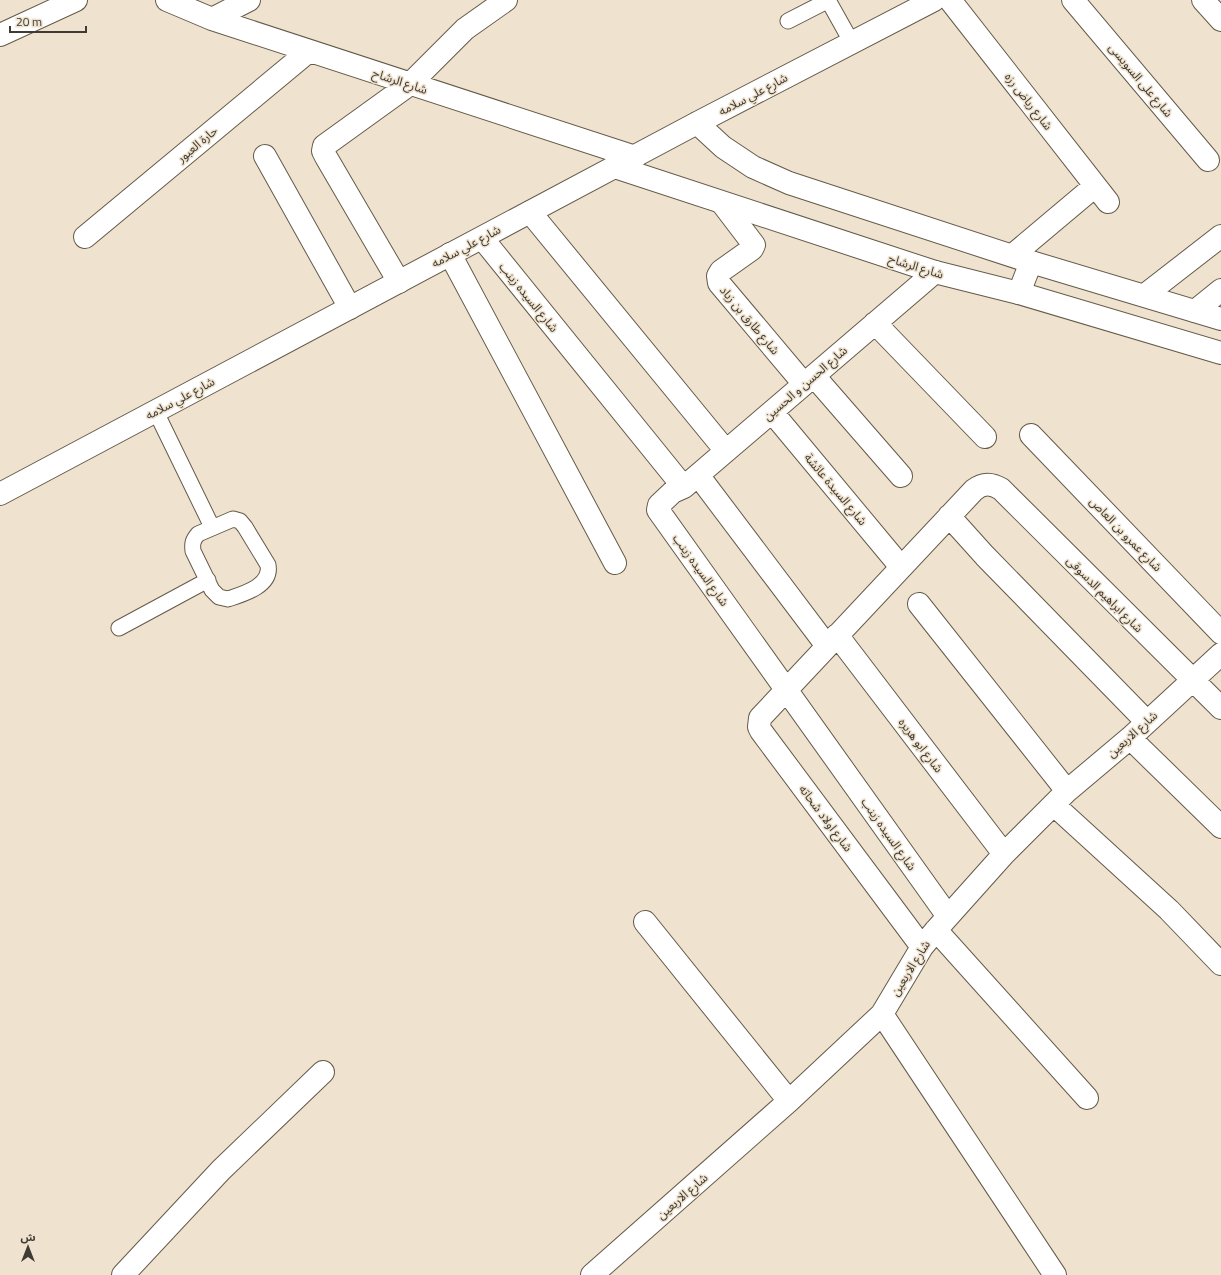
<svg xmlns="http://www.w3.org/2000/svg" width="1221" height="1275" viewBox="0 0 1221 1275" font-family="'Titillium Web','Noto Sans Arabic',sans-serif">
  <rect width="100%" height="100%" fill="#efe3cf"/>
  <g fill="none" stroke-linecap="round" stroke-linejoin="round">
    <defs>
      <path id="service" d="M828 0 852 43
        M788 21 829 0
        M156 412 212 527
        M233 519 240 521 245 527 268 565C272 586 243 594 228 599L219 597 212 590 193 551C192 543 193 540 198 534Z
        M119 628 208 580"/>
      <path id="minor" d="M167 0 212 19 635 157
        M950 0 1108 202
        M1073 0 1208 160
        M1203 0 1221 20
        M212 19 249 0
        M0 35 76 0
        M265 156 350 308
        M722 203 754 245 752 249 721 271 718 276 719 283 804 384
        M530 212 726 451
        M85 237 309 51
        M482 238 677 479V488L659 505 658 510 947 915
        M450 254 615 563
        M1013 255 1095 186
        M399 282 326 157 323 151 324 146 410 84 465 29 506 0
        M1019 293 1031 262
        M1145 295 1221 236
        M1195 311 1221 290
        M875 323 985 437
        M814 376 901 476
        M772 412 901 567
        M1031 435 1221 633
        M698 475 827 646
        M675 491 684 487 935 272
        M949 516 985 556 1147 722
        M919 604 1067 791
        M837 635 1004 854
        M1130 738 1221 827
        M1054 805 1169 910 1221 964
        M645 922 789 1101
        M936 930 1087 1098
        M922 947 761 731 759 727 760 718 974 490C983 483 991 483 1001 489L1221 708
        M882 1014 1055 1275
        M123 1275 221 1170 323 1072
        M592 1275 789 1101 882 1014 922 947 936 930 1004 854 1067 791 1130 738 1221 654"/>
      <path id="tertiary" d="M697 123 723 147 753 167 789 183 1031 262 1221 319
        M615 167 935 272 1019 293 1221 353
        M0 494 697 123 934 0"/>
    </defs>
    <use href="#service" stroke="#645a49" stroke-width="17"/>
    <use href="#minor" stroke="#645a49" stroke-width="24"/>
    <use href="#tertiary" stroke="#645a49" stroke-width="24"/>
    <use href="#service" stroke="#fff" stroke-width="15"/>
    <use href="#minor" stroke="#fff" stroke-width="22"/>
    <use href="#tertiary" stroke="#fff" stroke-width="22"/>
  </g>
  <g text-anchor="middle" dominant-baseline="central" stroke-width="3" stroke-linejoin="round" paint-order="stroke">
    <g font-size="12" fill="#3f3a33" stroke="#efe3cf">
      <text transform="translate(1141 80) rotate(50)">شارع على السويسى</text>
      <text transform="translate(400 81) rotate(18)">شارع الرشاح</text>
      <text transform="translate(753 94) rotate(-28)">شارع علي سلامه</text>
      <text transform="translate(1029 101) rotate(52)">شارع رياض رزه</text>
      <text transform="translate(197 144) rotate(-40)">حارة العبور</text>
      <text transform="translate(466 246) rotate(-28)">شارع علي سلامه</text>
      <text transform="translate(916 266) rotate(17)">شارع الرشاح</text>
      <text transform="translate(529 297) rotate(51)">شارع السيده زينب</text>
      <text transform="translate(750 320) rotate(50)">شارع طارق بن زياد</text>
      <text transform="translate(805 383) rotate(-41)">شارع الحسن و الحسين</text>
      <text transform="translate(180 398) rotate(-28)">شارع علي سلامه</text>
      <text transform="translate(836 489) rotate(50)">شارع السيدة عائشة</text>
      <text transform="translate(1126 534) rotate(46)">شارع عمرو بن العاص</text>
      <text transform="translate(701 570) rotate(54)">شارع السيده زينب</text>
      <text transform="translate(1105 594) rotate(45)">شارع ابراهيم الدسوقى</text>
      <text transform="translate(1132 734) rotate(-42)">شارع الاربعين</text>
      <text transform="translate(921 745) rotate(53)">شارع ابو هريره</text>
      <text transform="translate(826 818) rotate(53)">شارع اولاد شحاته</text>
      <text transform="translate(889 834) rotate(55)">شارع السيده زينب</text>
      <text transform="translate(910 968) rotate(-58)">شارع الاربعين</text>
      <text transform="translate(682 1196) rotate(-41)">شارع الاربعين</text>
    </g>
  </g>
  <g transform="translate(28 1247)" stroke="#efe3cf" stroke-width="3" paint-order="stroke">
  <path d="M0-3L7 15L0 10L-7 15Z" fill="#3f3a33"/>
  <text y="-6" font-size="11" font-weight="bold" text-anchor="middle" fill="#3f3a33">ش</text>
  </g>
  <path d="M10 26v6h76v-6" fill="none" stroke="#3f3a33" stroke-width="2"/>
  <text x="16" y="26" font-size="12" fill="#3f3a33" stroke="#efe3cf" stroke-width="3" paint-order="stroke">20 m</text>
</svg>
